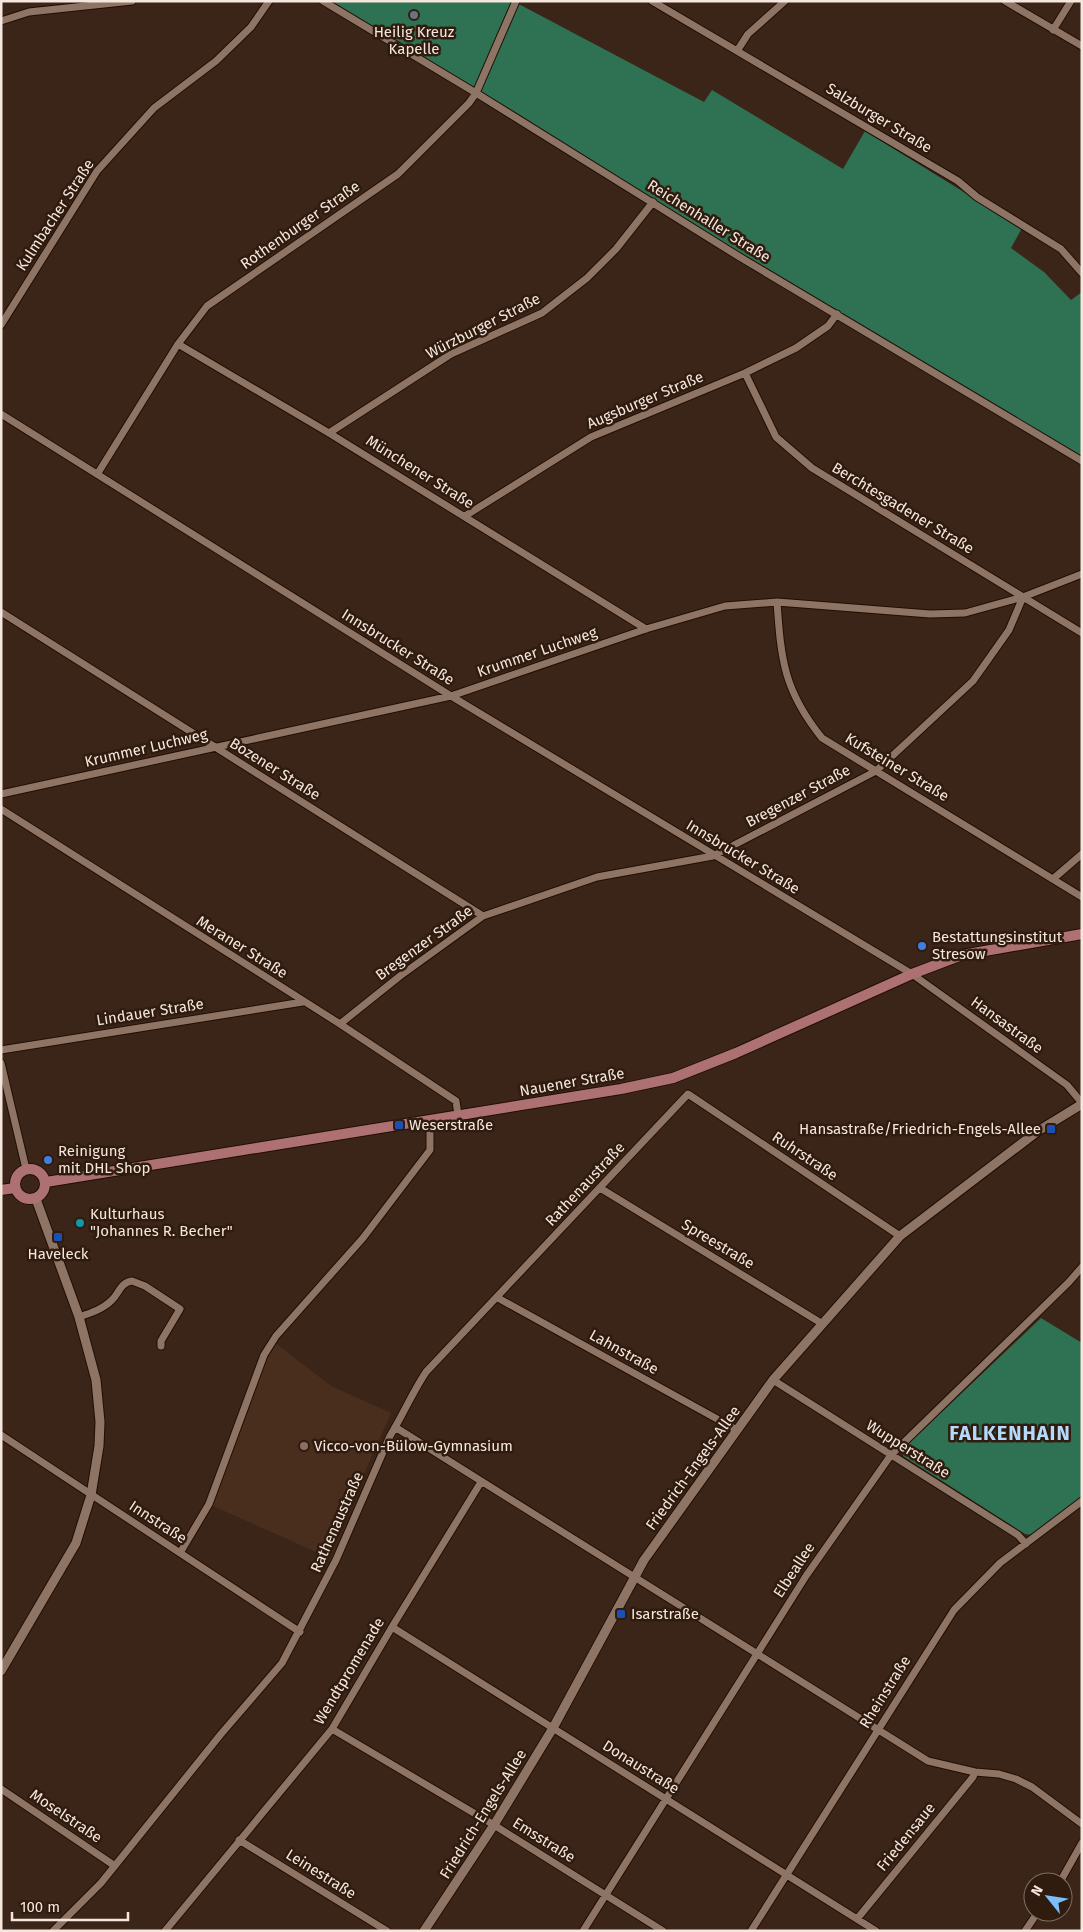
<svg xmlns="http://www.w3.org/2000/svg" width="1083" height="1932" viewBox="0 0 1083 1932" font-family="'Fira Sans',sans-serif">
  <rect width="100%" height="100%" fill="#3b2518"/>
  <path fill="#492e1d" d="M274 1342 331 1386 391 1413 327 1557 211 1505 266 1356Z"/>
  <path fill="#2f7153" d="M324 1H513L704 102 712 90 843 169 865 131 1022 228 1011 248 1044 272 1071 300 1082 292V457L738 256Z
    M1041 1318 1082 1343V1497L1032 1535 1025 1534 903 1456 906 1446Z"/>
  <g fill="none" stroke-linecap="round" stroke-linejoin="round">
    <defs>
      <path id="minor" d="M323 1 476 93 738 256 1082 461
        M652 1 958 181 977 197 1061 249 1082 273
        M1005 1 1082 46
        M1 21 29 12 132 1
        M1053 30 1071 1
        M737 51 748 34 785 1
        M1 325 97 171 154 108 216 61 251 27 269 1
        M178 344 329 433 646 629
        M745 373 776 437 812 468 1082 633
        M1 414 451 696 912 974 1067 1085 1082 1103
        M329 433 451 354 542 313 587 278 616 249 653 202
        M98 473 178 344 207 306 398 174 469 103 476 93 516 1
        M465 516 591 437 745 373 796 348 828 326 837 314
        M777 602C781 660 784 691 822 738L1082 897
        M1 612 483 916
        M1 794 451 696 646 629 725 606 777 602 930 614 965 613 1023 597 1082 574
        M1 809 340 1024 456 1101 458 1115
        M1053 879 1082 854
        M340 1024 400 976 483 916 597 877 713 856 876 771 973 681 1009 630 1023 597
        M1 1050 303 1002
        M1 1063 26 1169
        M600 1188 821 1323
        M498 1298 737 1430
        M79 1317C91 1313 103 1309 112 1300 119 1293 121 1282 132 1281L145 1286 180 1309 161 1341V1346
        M773 1380 1018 1535 1026 1544
        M395 1427 928 1761 975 1772 999 1774 1016 1779 1032 1787 1082 1824
        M1 1435 300 1632
        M180 1553 209 1504 264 1355 276 1336 363 1238 430 1150V1119
        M392 1627 876 1931
        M332 1729 494 1825 663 1931
        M1 1789 115 1866
        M239 1840 387 1931
        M1060 1882 1082 1843
        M857 1919 973 1777 975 1772
        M53 1931 101 1883 221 1734 282 1663 336 1560 390 1436C403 1415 412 1393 426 1372L688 1094 900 1236
        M165 1931 332 1729 392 1627 481 1482
        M583 1931 806 1576 891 1455 1069 1282 1082 1267
        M751 1931 954 1610 1000 1563 1082 1501
        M1025 1931 1038 1912"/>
      <path id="tertiary" d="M1 1671 76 1543 91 1495 99 1446 100 1422 96 1380 79 1317 36 1199
        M424 1931 494 1825 553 1728 644 1560 773 1380 900 1236 1038 1131 1082 1104"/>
      <path id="secondary" d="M15 1184a15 15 0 1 1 30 0a15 15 0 1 1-30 0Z
        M46 1182 621 1089 673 1078 736 1053 912 974 962 955 1082 934
        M1 1190 15 1188"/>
    </defs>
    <use href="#minor" stroke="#210e03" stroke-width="9"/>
    <use href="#tertiary" stroke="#210e03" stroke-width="11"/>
    <use href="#secondary" stroke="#210e03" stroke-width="12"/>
    <use href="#minor" stroke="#8e7465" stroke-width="7"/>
    <use href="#tertiary" stroke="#8e7465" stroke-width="9"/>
    <use href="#secondary" stroke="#ae7173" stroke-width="10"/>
  </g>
  <circle fill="#6b7280" stroke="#301b0f" stroke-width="2" cx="414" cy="15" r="5"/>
  <g fill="#3f7fe0" stroke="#301b0f" stroke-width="2">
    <circle cx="922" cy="946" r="5"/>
    <circle cx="48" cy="1160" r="5"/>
  </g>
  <g fill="#1a4fb4" stroke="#301b0f" stroke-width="2">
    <rect x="394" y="1120" width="10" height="10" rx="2.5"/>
    <rect x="1046" y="1124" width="10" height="10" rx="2.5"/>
    <rect x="53" y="1232" width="10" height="10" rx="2.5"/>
    <rect x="616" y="1609" width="10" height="10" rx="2.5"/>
  </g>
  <circle fill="#0f9aa8" stroke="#301b0f" stroke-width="2" cx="80" cy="1223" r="5"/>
  <circle fill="#8d6e63" stroke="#301b0f" stroke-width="2" cx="304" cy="1446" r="5"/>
  <g text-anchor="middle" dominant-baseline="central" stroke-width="5" stroke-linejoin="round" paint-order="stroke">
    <g font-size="15" fill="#f5e7de" stroke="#301b0f" text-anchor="start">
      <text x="414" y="32" text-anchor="middle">Heilig Kreuz<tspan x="414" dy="17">Kapelle</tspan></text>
      <text x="932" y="937">Bestattungsinstitut<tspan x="932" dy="17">Stresow</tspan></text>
      <text x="409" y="1125">Weserstraße</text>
      <text x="1041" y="1129" text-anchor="end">Hansastraße/Friedrich-Engels-Allee</text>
      <text x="58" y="1151">Reinigung<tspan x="58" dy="17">mit DHL Shop</tspan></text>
      <text x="90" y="1214">Kulturhaus<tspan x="90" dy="17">"Johannes R. Becher"</tspan></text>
      <text x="58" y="1254" text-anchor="middle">Haveleck</text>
      <text x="314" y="1446">Vicco-von-Bülow-Gymnasium</text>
      <text x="631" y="1614">Isarstraße</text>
    </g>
    <g font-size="15" fill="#f5e7de" stroke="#301b0f">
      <text transform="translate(879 118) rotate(31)">Salzburger Straße</text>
      <text transform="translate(55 215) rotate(-57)">Kulmbacher Straße</text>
      <text transform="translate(709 221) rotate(32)">Reichenhaller Straße</text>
      <text transform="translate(300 225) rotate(-35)">Rothenburger Straße</text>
      <text transform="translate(483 326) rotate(-27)">Würzburger Straße</text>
      <text transform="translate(645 400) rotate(-23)">Augsburger Straße</text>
      <text transform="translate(420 472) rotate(32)">Münchener Straße</text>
      <text transform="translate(903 508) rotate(31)">Berchtesgadener Straße</text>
      <text transform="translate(398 647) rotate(32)">Innsbrucker Straße</text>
      <text transform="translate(537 652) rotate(-19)">Krummer Luchweg</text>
      <text transform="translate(146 748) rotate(-13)">Krummer Luchweg</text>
      <text transform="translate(897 767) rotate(31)">Kufsteiner Straße</text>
      <text transform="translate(275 769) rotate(32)">Bozener Straße</text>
      <text transform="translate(798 796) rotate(-28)">Bregenzer Straße</text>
      <text transform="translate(743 857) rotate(31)">Innsbrucker Straße</text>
      <text transform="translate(424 943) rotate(-36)">Bregenzer Straße</text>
      <text transform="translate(242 947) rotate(32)">Meraner Straße</text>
      <text transform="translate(150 1012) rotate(-9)">Lindauer Straße</text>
      <text transform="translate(1007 1025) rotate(36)">Hansastraße</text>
      <text transform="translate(572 1082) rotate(-10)">Nauener Straße</text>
      <text transform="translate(805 1156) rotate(34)">Ruhrstraße</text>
      <text transform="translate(585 1184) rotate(-47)">Rathenaustraße</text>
      <text transform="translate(718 1244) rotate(31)">Spreestraße</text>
      <text transform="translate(624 1352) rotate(29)">Lahnstraße</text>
      <text transform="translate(908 1449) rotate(32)">Wupperstraße</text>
      <text transform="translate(693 1468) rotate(-54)">Friedrich-Engels-Allee</text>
      <text transform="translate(158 1522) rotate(33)">Innstraße</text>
      <text transform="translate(337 1522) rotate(-66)">Rathenaustraße</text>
      <text transform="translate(794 1570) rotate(-57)">Elbeallee</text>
      <text transform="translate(349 1671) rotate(-59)">Wendtpromenade</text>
      <text transform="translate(885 1692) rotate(-58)">Rheinstraße</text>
      <text transform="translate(641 1767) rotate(32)">Donaustraße</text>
      <text transform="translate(483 1814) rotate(-58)">Friedrich-Engels-Allee</text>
      <text transform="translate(66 1816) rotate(34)">Moselstraße</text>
      <text transform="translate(906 1837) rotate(-51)">Friedensaue</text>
      <text transform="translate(544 1840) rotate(32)">Emsstraße</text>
      <text transform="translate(321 1874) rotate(32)">Leinestraße</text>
    </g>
    <g font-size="20" font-weight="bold" letter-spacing="1" fill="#b5d9fb" stroke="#301b0f">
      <text x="1010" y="1433">FALKENHAIN</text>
    </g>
  </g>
  <rect width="1083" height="1932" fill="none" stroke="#f5e7de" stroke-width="5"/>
  <g transform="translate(1048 1897) rotate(300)"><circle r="24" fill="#301b0f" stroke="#7f6d62"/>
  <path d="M0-4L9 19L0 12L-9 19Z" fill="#7cbef9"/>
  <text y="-8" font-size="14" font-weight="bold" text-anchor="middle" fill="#f5e7de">N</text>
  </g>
  <path d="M12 1912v8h116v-8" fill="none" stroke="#f5e7de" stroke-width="2.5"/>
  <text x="20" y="1912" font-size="15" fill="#f5e7de" stroke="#301b0f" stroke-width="4" paint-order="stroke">100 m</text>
</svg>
